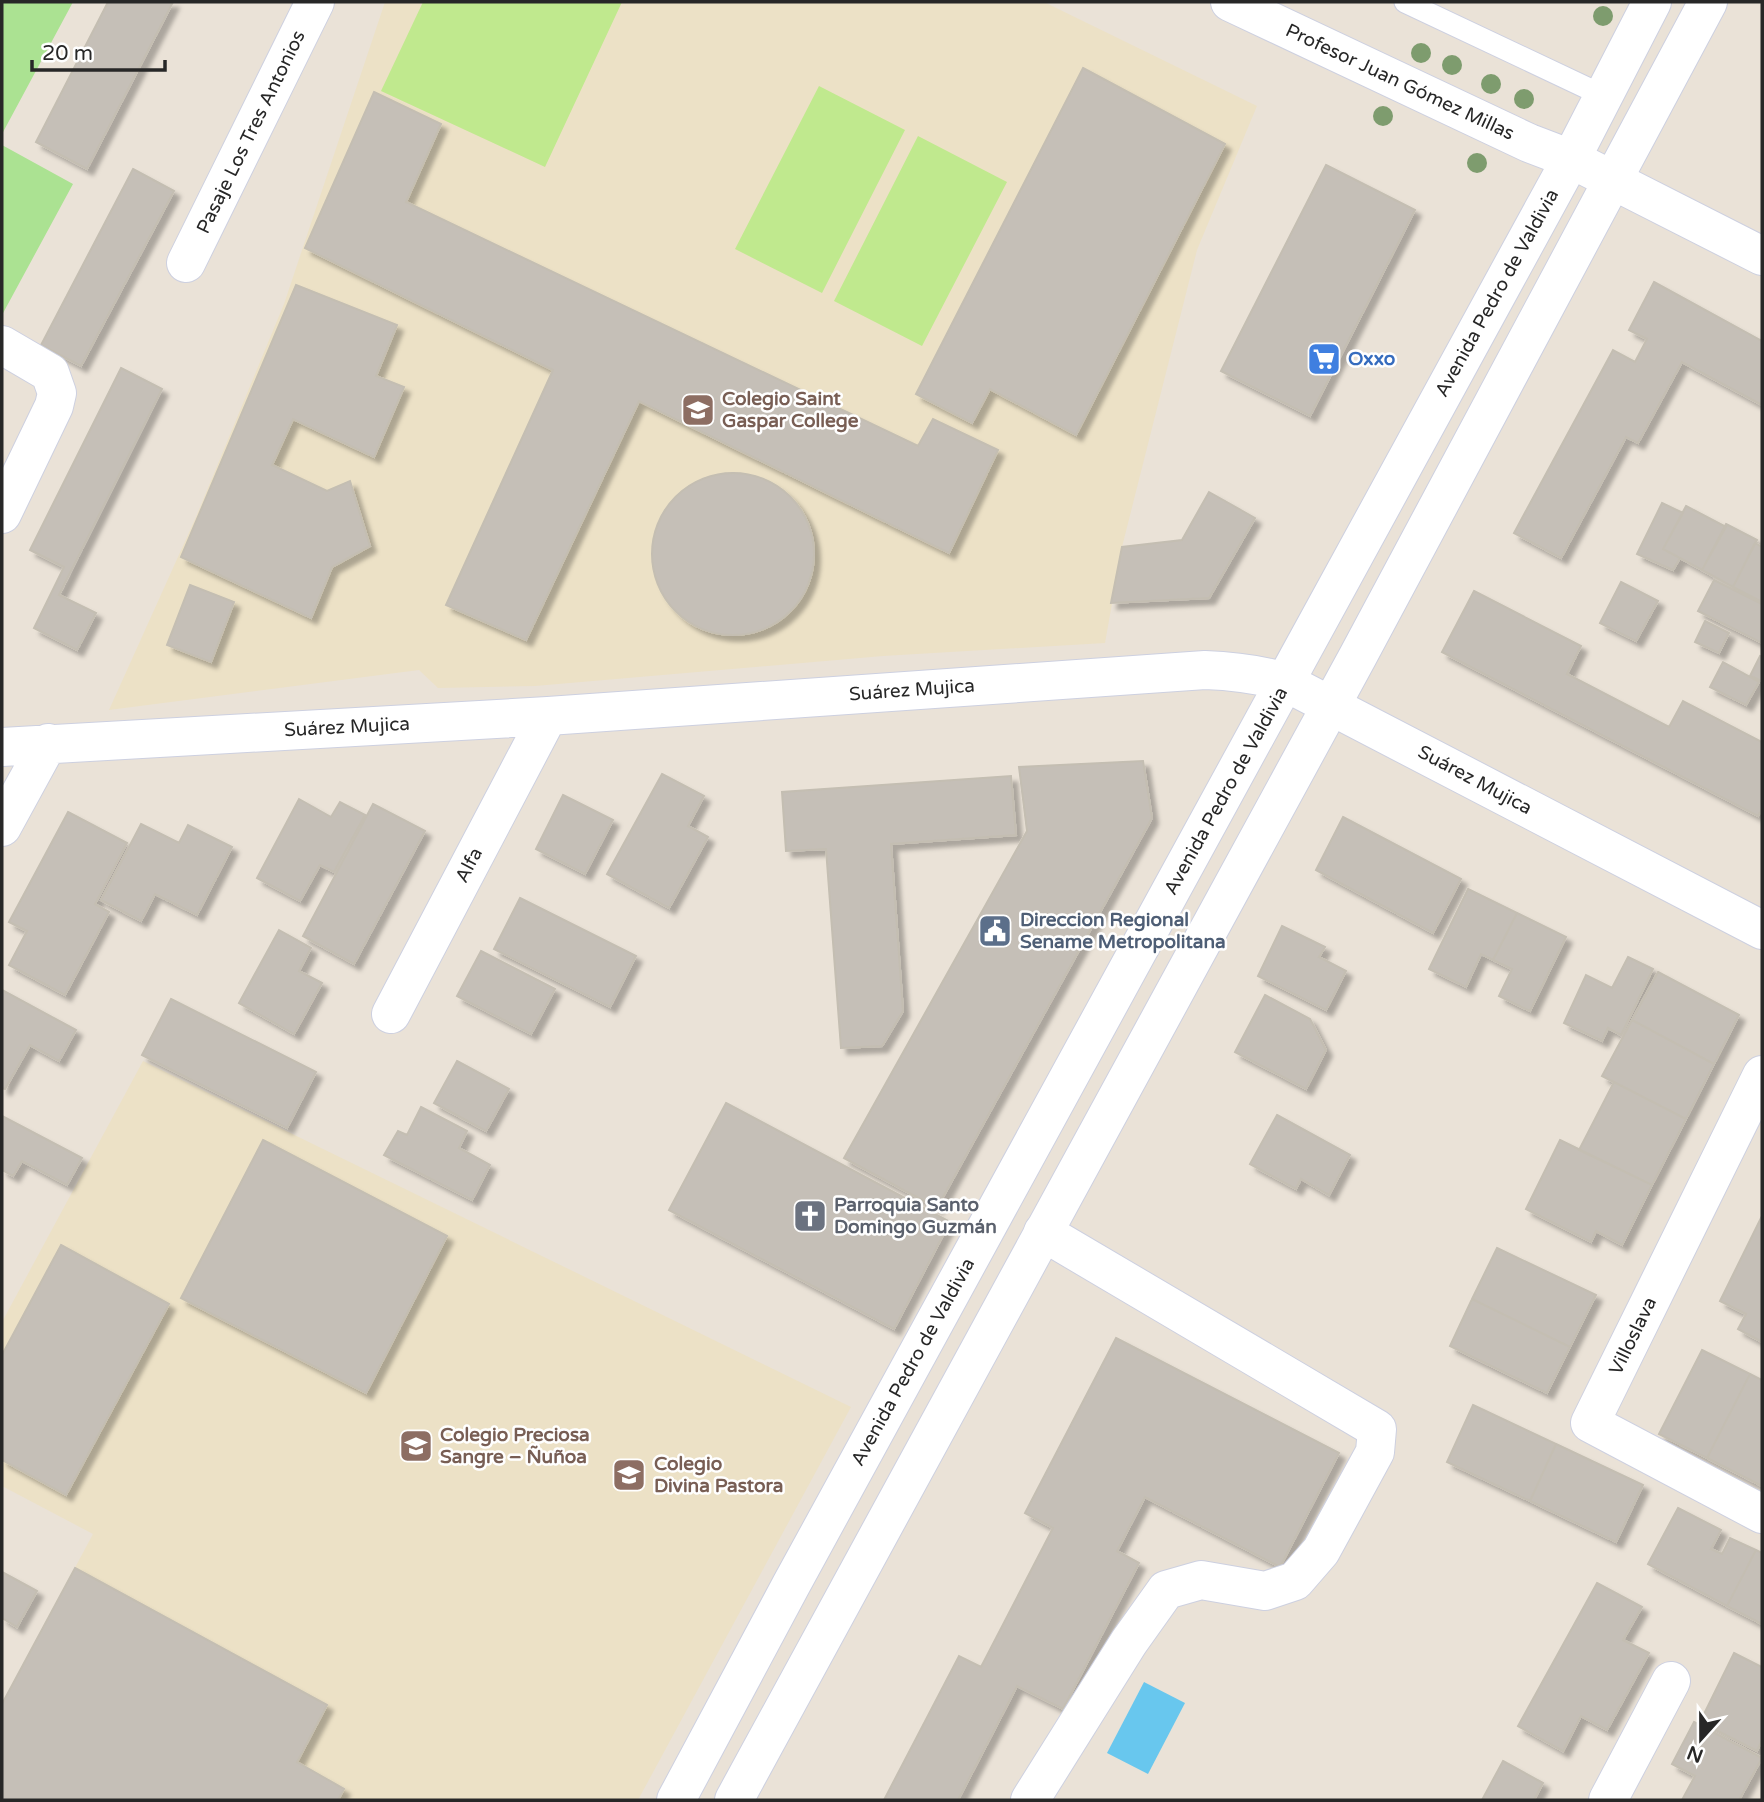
<svg xmlns="http://www.w3.org/2000/svg" width="1764" height="1802" viewBox="0 0 1764 1802" font-family="'Varela Round',sans-serif">
  <defs>
    <filter id="shadow"><feDropShadow dx="6" dy="6" stdDeviation="2" flood-color="#0004"/></filter>
  </defs>
  <rect width="100%" height="100%" fill="#eae2d7"/>
  <path fill="#ece1c6" d="M385 2H1044L1257 106 1197 250 1122 547 1105 643 883 656 535 686 438 688 419 670 109 710 196 517 284 304Z
    M143 1061 851 1407 638 1800H2V1704L93 1534 2 1486V1322Z"/>
  <path fill="#abe292" d="M2 2H73L2 134Z
    M2 145 73 184 2 315Z"/>
  <path fill="#c0e98e" d="M423 2H622L545 167 381 91Z
    M819 86 905 130 822 293 735 249Z
    M918 136 1007 182 922 346 834 301Z"/>
  <path fill="#68c7ee" d="M1144 1682 1185 1703 1148 1774 1107 1753Z"/>
  <path fill="#c5bfb7" stroke="#c4beb2" stroke-width="2" filter="url(#shadow)" d="M108 2H173L87 169 36 142Z
    M1083 68 1225 144 1076 435 990 389 972 423 916 394Z
    M374 92 441 124 406 202 918 446 933 419 998 450 949 553 639 401 526 640 446 605 553 370 305 248Z
    M1326 165 1415 210 1310 416 1221 371Z
    M133 169 174 191 81 366 41 345Z
    M1654 282 1762 341V405L1682 362 1638 443 1626 437 1561 558 1514 533 1613 350 1635 362 1647 339 1629 330Z
    M296 285 397 325 376 376 404 387 374 457 293 419 272 465 327 491 350 481 370 546 332 567 311 618 181 557Z
    M121 368 162 389 59 595 96 613 77 650 34 628 64 567 30 550Z
    M652 554a81 81 0 1 1 162 0a81 81 0 1 1-162 0Z
    M1209 492 1255 518 1209 598 1111 603 1122 547 1182 540Z
    M1662 503 1683 513 1663 549 1680 558 1673 570 1637 554Z
    M1686 506 1726 527 1702 570 1663 549Z
    M1726 524 1757 540 1733 587 1702 570Z
    M1755 543 1762 547V602L1733 587Z
    M1714 580 1762 604V643L1698 611Z
    M1621 582 1658 601 1636 641 1600 623Z
    M190 585 234 602 211 662 167 645Z
    M1474 591 1581 646 1567 674 1669 727 1683 701 1762 742V809L1758 816 1442 652Z
    M1705 621 1729 633 1719 653 1695 642Z
    M1760 656 1762 657V681L1750 676Z
    M1723 662 1759 682 1746 705 1710 687Z
    M1143 761 1152 818 937 1208 844 1158 1027 831 1019 767Z
    M662 774 704 796 688 826 708 837 669 908 607 874Z
    M1011 776 1016 835 891 844 903 1011 882 1046 841 1048 826 849 786 851 782 792Z
    M563 795 613 820 585 874 536 849Z
    M299 799 331 817 340 802 365 815 334 872 320 865 300 901 257 878Z
    M373 804 425 831 354 964 303 936Z
    M68 812 127 843 95 904 109 912 65 995 9 965 27 931 9 922Z
    M1343 817 1461 879 1433 933 1316 870Z
    M141 824 179 843 188 825 232 847 197 915 155 894 141 921 101 900Z
    M1468 889 1517 913 1493 960 1481 954 1466 987 1429 969Z
    M520 898 636 956 610 1007 494 949Z
    M1517 913 1566 937 1530 1011 1499 996 1512 969 1493 960Z
    M1282 926 1325 947 1319 957 1346 971 1326 1010 1258 976Z
    M279 930 311 948 299 971 322 983 294 1034 239 1003Z
    M481 951 555 989 531 1034 457 996Z
    M1628 957 1653 969 1621 1035 1608 1028 1602 1041 1564 1023 1586 975 1612 988Z
    M1658 972 1739 1015 1714 1064 1632 1020Z
    M2 990 76 1030 59 1061 30 1045 5 1089 2 1088Z
    M1265 995 1310 1019 1326 1050 1306 1089 1235 1052Z
    M171 999 316 1072 287 1128 142 1055Z
    M1632 1020 1714 1064 1686 1119 1602 1076Z
    M457 1061 509 1089 486 1131 434 1103Z
    M1614 1082 1686 1119 1652 1185 1579 1150Z
    M726 1103 950 1222 894 1329 669 1210Z
    M421 1107 467 1131 459 1148 490 1165 472 1200 384 1155 398 1131 407 1135Z
    M1277 1115 1350 1155 1329 1195 1301 1179 1296 1189 1250 1164Z
    M2 1116 82 1158 67 1185 22 1161 13 1176 2 1170Z
    M263 1140 447 1236 366 1393 181 1298Z
    M1560 1140 1652 1185 1622 1245 1596 1231 1591 1242 1526 1209Z
    M1762 1216V1342L1738 1329 1746 1314 1720 1301Z
    M61 1245 169 1304 66 1495 2 1460V1355Z
    M1497 1248 1596 1295 1570 1347 1472 1299Z
    M1472 1299 1570 1347 1547 1393 1450 1346Z
    M1116 1338 1339 1453 1280 1567 1145 1497 1117 1551 1139 1563 1063 1709 1017 1686 958 1800H884L959 1656 981 1667 1053 1528 1025 1513Z
    M1702 1350 1750 1374 1707 1458 1659 1434Z
    M1750 1374 1762 1380V1486L1707 1458Z
    M1473 1405 1556 1444 1530 1501 1447 1462Z
    M1556 1444 1643 1485 1616 1542 1530 1501Z
    M1678 1508 1721 1530 1711 1549 1722 1554 1730 1538 1756 1550 1727 1606 1648 1564Z
    M1756 1550 1762 1553V1624L1727 1606Z
    M75 1568 327 1705 297 1762 344 1789 338 1800H2V1704Z
    M2 1572 37 1591 17 1627 2 1618Z
    M1597 1583 1642 1607 1623 1640 1649 1653 1607 1730 1581 1716 1563 1751 1518 1726Z
    M1734 1653 1762 1667V1740L1757 1751 1700 1722Z
    M1694 1722 1762 1758 1739 1800H1682L1695 1776 1672 1764Z
    M1503 1761 1543 1783 1534 1800H1482Z"/>
  <g fill="none" stroke-linecap="round" stroke-linejoin="round">
    <defs>
      <path id="service" d="M1405 2 1604 96"/>
      <path id="minor" d="M1230 2 1529 143 1571 159 1762 256
        M186 263 315 2
        M2 345 50 373 57 393 54 406 2 514
        M2 747 548 716 1205 670C1233 671 1258 674 1285 682L1762 930
        M2 827 48 743
        M391 1014 548 716
        M1762 1075 1590 1423 1762 1514
        M1030 1800 1129 1642 1166 1590 1201 1580 1265 1591 1295 1581 1321 1551 1375 1452 1377 1429 1043 1232
        M1608 1800 1671 1681"/>
      <path id="secondary" d="M676 1800 791 1585 1571 159 1652 2
        M734 1800 1358 656 1708 2"/>
    </defs>
    <use href="#service" stroke="#cdd0e0" stroke-width="23"/>
    <use href="#minor" stroke="#cdd0e0" stroke-width="40"/>
    <use href="#secondary" stroke="#cdd0e0" stroke-width="40"/>
    <use href="#service" stroke="#fff" stroke-width="21"/>
    <use href="#minor" stroke="#fff" stroke-width="38"/>
    <use href="#secondary" stroke="#fff" stroke-width="38"/>
  </g>
  <g fill="#7e9c6e">
    <circle cx="1603" cy="16" r="10"/>
    <circle cx="1421" cy="53" r="10"/>
    <circle cx="1452" cy="65" r="10"/>
    <circle cx="1491" cy="84" r="10"/>
    <circle cx="1524" cy="99" r="10"/>
    <circle cx="1383" cy="116" r="10"/>
    <circle cx="1477" cy="163" r="10"/>
  </g>
  <defs>
    <symbol id="supermarket-square" viewBox="-11 -11 22 22"><rect x="-9" y="-9" width="18" height="18" rx="4" fill="#3f7fe0" stroke="#fff"/><path d="M-6-5.5h2.5l.6 2H6L4.5 2H-2.5L-4.4-4H-6ZM-1.5 3.2a1.3 1.3 0 1 0 .1 0ZM3 3.2a1.3 1.3 0 1 0 .1 0Z" fill="#fff"/></symbol>
    <symbol id="school-square" viewBox="-11 -11 22 22"><rect x="-9" y="-9" width="18" height="18" rx="4" fill="#8d6e63" stroke="#fff"/><path d="M0-5L7-2L0 1L-7-2ZM-4 1L0 2.5L4 1V4Q0 6-4 4Z" fill="#fff"/></symbol>
    <symbol id="civic-square" viewBox="-11 -11 22 22"><rect x="-9" y="-9" width="18" height="18" rx="4" fill="#5c6f8a" stroke="#fff"/><path d="M-.6-6.5H3V-4.5H.6V-3L4-1V1h2V6H-6V1h2V-1L-.6-3ZM-1.2 2.5V6h2.4V2.5Z" fill="#fff"/></symbol>
    <symbol id="church-square" viewBox="-11 -11 22 22"><rect x="-9" y="-9" width="18" height="18" rx="4" fill="#6b7280" stroke="#fff"/><path d="M-1.2-6h2.4v3.5h3.3v2.4h-3.3V6h-2.4V-.1h-3.3v-2.4h3.3Z" fill="#fff"/></symbol>
  </defs>
  <g fill-rule="evenodd">
    <use href="#supermarket-square" x="1305" y="340" width="38" height="38"/>
    <use href="#school-square" x="679" y="391" width="38" height="38"/>
    <use href="#civic-square" x="976" y="912" width="38" height="38"/>
    <use href="#church-square" x="791" y="1197" width="38" height="38"/>
    <use href="#school-square" x="397" y="1427" width="38" height="38"/>
    <use href="#school-square" x="610" y="1456" width="38" height="38"/>
  </g>
  <g text-anchor="middle" dominant-baseline="central" stroke-width="5" stroke-linejoin="round" paint-order="stroke">
    <g font-size="19" fill="#272727" stroke="#fff">
      <text transform="translate(1400 82) rotate(25)">Profesor Juan Gómez Millas</text>
      <text transform="translate(251 132) rotate(-64)">Pasaje Los Tres Antonios</text>
      <text transform="translate(1497 293) rotate(-61)">Avenida Pedro de Valdivia</text>
      <text transform="translate(912 690) rotate(-4)">Suárez Mujica</text>
      <text transform="translate(347 727) rotate(-3)">Suárez Mujica</text>
      <text transform="translate(1475 780) rotate(28)">Suárez Mujica</text>
      <text transform="translate(1226 791) rotate(-61)">Avenida Pedro de Valdivia</text>
      <text transform="translate(469 865) rotate(-62)">Alfa</text>
      <text transform="translate(1633 1336) rotate(-64)">Villoslava</text>
      <text transform="translate(913 1362) rotate(-61)">Avenida Pedro de Valdivia</text>
    </g>
    <g font-size="19" font-weight="bold" fill="#366cbe" stroke="#fff" text-anchor="start">
      <text x="1348" y="359">Oxxo</text>
    </g>
    <g font-size="19" font-weight="bold" fill="#785e54" stroke="#fff" text-anchor="start">
      <text x="722" y="399">Colegio Saint<tspan x="722" dy="22">Gaspar College</tspan></text>
      <text x="440" y="1435">Colegio Preciosa<tspan x="440" dy="22">Sangre – Ñuñoa</tspan></text>
      <text x="654" y="1464">Colegio<tspan x="654" dy="22">Divina Pastora</tspan></text>
    </g>
    <g font-size="19" font-weight="bold" fill="#4e5e75" stroke="#fff" text-anchor="start">
      <text x="1020" y="920">Direccion Regional<tspan x="1020" dy="22">Sename Metropolitana</tspan></text>
    </g>
    <g font-size="19" font-weight="bold" fill="#5b616d" stroke="#fff" text-anchor="start">
      <text x="834" y="1205">Parroquia Santo<tspan x="834" dy="22">Domingo Guzmán</tspan></text>
    </g>
  </g>
  <rect width="1764" height="1802" fill="none" stroke="#272727" stroke-width="7"/>
  <g transform="translate(1701 1739) rotate(201)" stroke="#ffffff" stroke-width="5" paint-order="stroke">
  <path d="M0-5L12 26L0 18L-12 26Z" fill="#272727"/>
  <text y="-10" font-size="19" font-weight="bold" text-anchor="middle" fill="#272727">N</text>
  </g>
  <path d="M32 60v10h133v-10" fill="none" stroke="#272727" stroke-width="3.5"/>
  <text x="42" y="60" font-size="21" fill="#272727" stroke="#ffffff" stroke-width="5" paint-order="stroke">20 m</text>
</svg>
